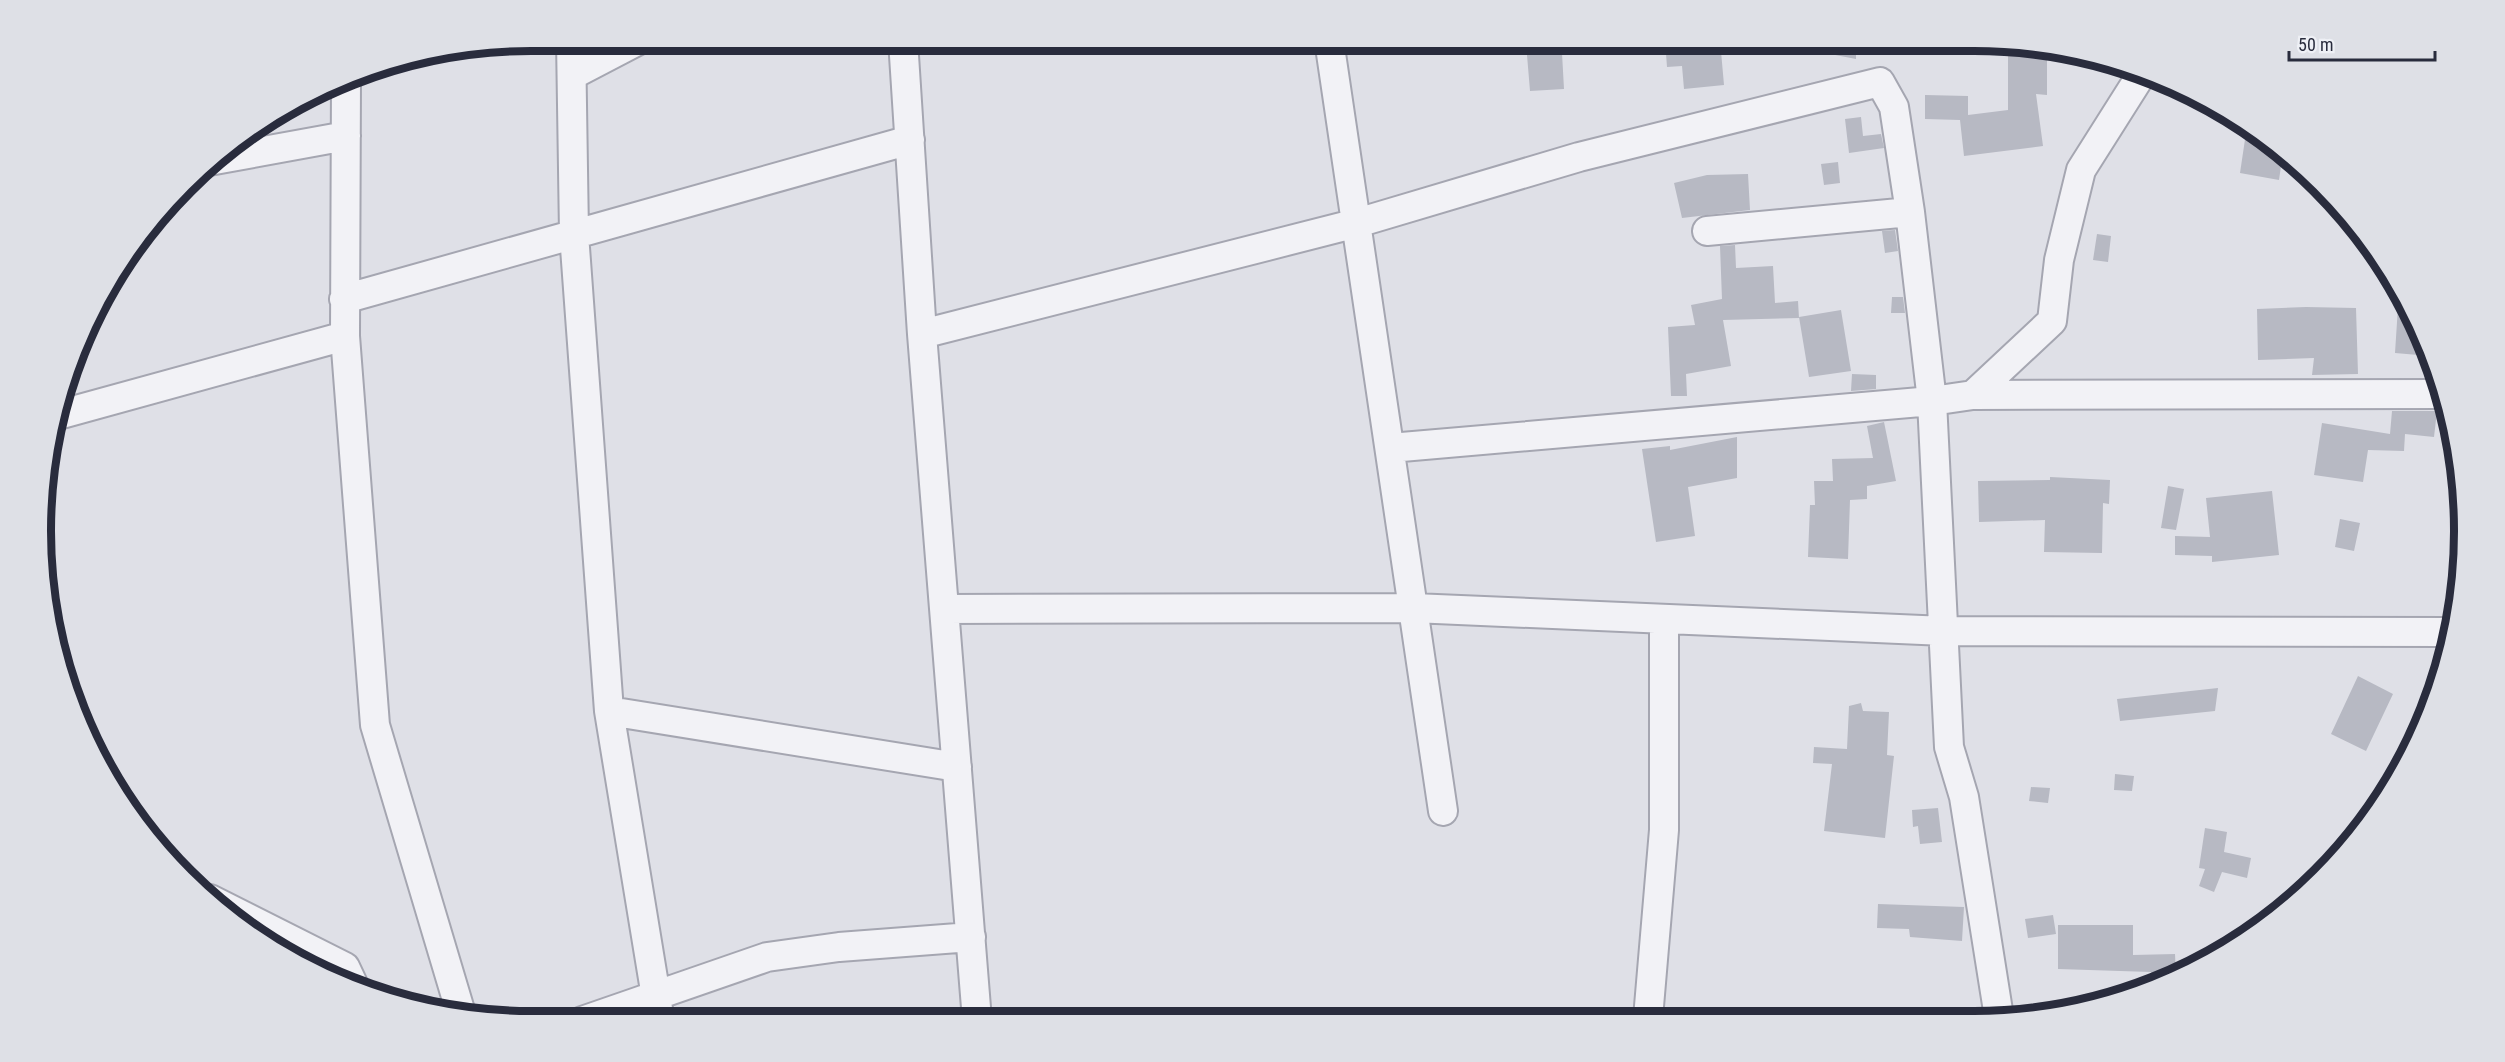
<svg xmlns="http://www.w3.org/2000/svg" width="2505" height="1062" viewBox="0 0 2505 1062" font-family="'Roboto Condensed',sans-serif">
  <rect width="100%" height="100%" fill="#dfe0e7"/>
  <path fill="#b7b9c3" d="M1665 40H1720L1724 85 1684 89 1682 66 1667 67Z
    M1800 40H1856V59L1799 48Z
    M1562 53 1564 89 1530 91 1527 55Z
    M2008 55H2047V95L2036 94 2043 146 1964 156 1960 120 1925 119V95L1968 96V115L2008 110Z
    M1861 117 1863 136 1881 134 1884 148 1849 153 1845 119Z
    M2247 126 2283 152 2279 180 2240 173Z
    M1838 162 1840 183 1824 185 1821 164Z
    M1748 174 1750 210 1682 218 1674 183 1707 175Z
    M1895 230 1898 251 1885 253 1882 231Z
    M2097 234 2111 236 2108 262 2093 260Z
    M1735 245 1736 268 1773 266 1775 303 1798 301 1799 318 1723 320 1731 366 1686 374 1687 396H1671L1668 327 1695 325 1691 305 1722 299 1720 246Z
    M2399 291 2414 314 2430 356 2395 353Z
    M1892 297H1903L1905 313H1891Z
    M2306 307 2356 308 2358 374 2312 375 2314 358 2258 360 2257 309Z
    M1841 310 1851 371 1809 377 1799 317Z
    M1852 374 1876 375V389L1851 391Z
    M2392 411H2437L2434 437 2405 434 2404 451 2368 450 2363 482 2314 475 2322 423 2390 434Z
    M1884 422 1896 481 1867 486V499L1850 500 1848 559 1808 557 1810 505H1815L1814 481H1833L1832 459 1873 458 1867 426Z
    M1737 437V478L1688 487 1695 536 1656 542 1642 449 1670 446V450Z
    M2050 477 2110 480 2109 504 2103 503 2102 553 2044 552 2045 520 1979 522 1978 481 2050 480Z
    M2168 486 2184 489 2176 530 2161 528Z
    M2272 491 2279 555 2212 562V556L2175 555V536L2210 537 2206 498Z
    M2340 519 2360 523 2354 551 2335 547Z
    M2358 676 2393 694 2366 751 2331 734Z
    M2218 688 2215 711 2120 721 2117 699Z
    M1861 703 1863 711 1889 712 1887 755 1894 756 1885 838 1824 831 1832 764 1813 763 1814 747 1847 749 1849 706Z
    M2115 774 2134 776 2132 791 2114 790Z
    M2031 787 2050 788 2048 803 2029 801Z
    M1938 808 1942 842 1920 844 1918 826 1913 827 1912 810Z
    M2205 828 2227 832 2224 852 2251 858 2247 878 2222 872 2214 892 2199 886 2205 869 2199 868Z
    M1878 904 1964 907 1962 941 1910 937 1909 929 1877 928Z
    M2053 915 2056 934 2028 938 2025 919Z
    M2058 925H2133V955L2175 954 2176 975 2152 977 2151 972 2058 969Z"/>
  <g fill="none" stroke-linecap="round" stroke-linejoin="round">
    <defs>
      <path id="minor" d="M571 40 574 234 609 711 660 1021
        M903 40 922 334 977 1020
        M1329 40 1443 811
        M572 75 639 40
        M346 79 345 336 375 725 460 1010
        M209 161 346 136
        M1707 231 1910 212
        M344 299 910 140
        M922 334 1357 223 1579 157 1880 82 1894 107 1910 212 1932 401 1949 747 1964 797 1999 1017
        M1973 395 2444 394
        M58 415 345 336
        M1390 448 1932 401 1973 395 2052 321 2059 260 2081 170 2143 72
        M944 609 1413 608 1945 631 2452 632
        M609 711 957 767
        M210 899 345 967 353 984
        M1648 1018 1664 830V619
        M582 1021 767 957 839 947 971 937"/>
    </defs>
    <use href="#minor" stroke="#a5a6b1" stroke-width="32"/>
    <use href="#minor" stroke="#f2f2f6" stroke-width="28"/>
  </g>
  <path d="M0 0H2505V1062H0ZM531 51H1974A480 480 0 0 1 2454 531V531A480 480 0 0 1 1974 1011H531A480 480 0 0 1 51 531V531A480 480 0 0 1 531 51Z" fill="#dee0e6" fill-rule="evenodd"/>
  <path fill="none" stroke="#292c3d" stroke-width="8" d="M531 51H1974A480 480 0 0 1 2454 531V531A480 480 0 0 1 1974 1011H531A480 480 0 0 1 51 531V531A480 480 0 0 1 531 51Z"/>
  <path d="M2289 51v9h146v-9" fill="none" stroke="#292c3d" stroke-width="3"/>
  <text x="2298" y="51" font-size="18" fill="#292c3d" stroke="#eef0f5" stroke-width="4.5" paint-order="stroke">50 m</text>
</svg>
